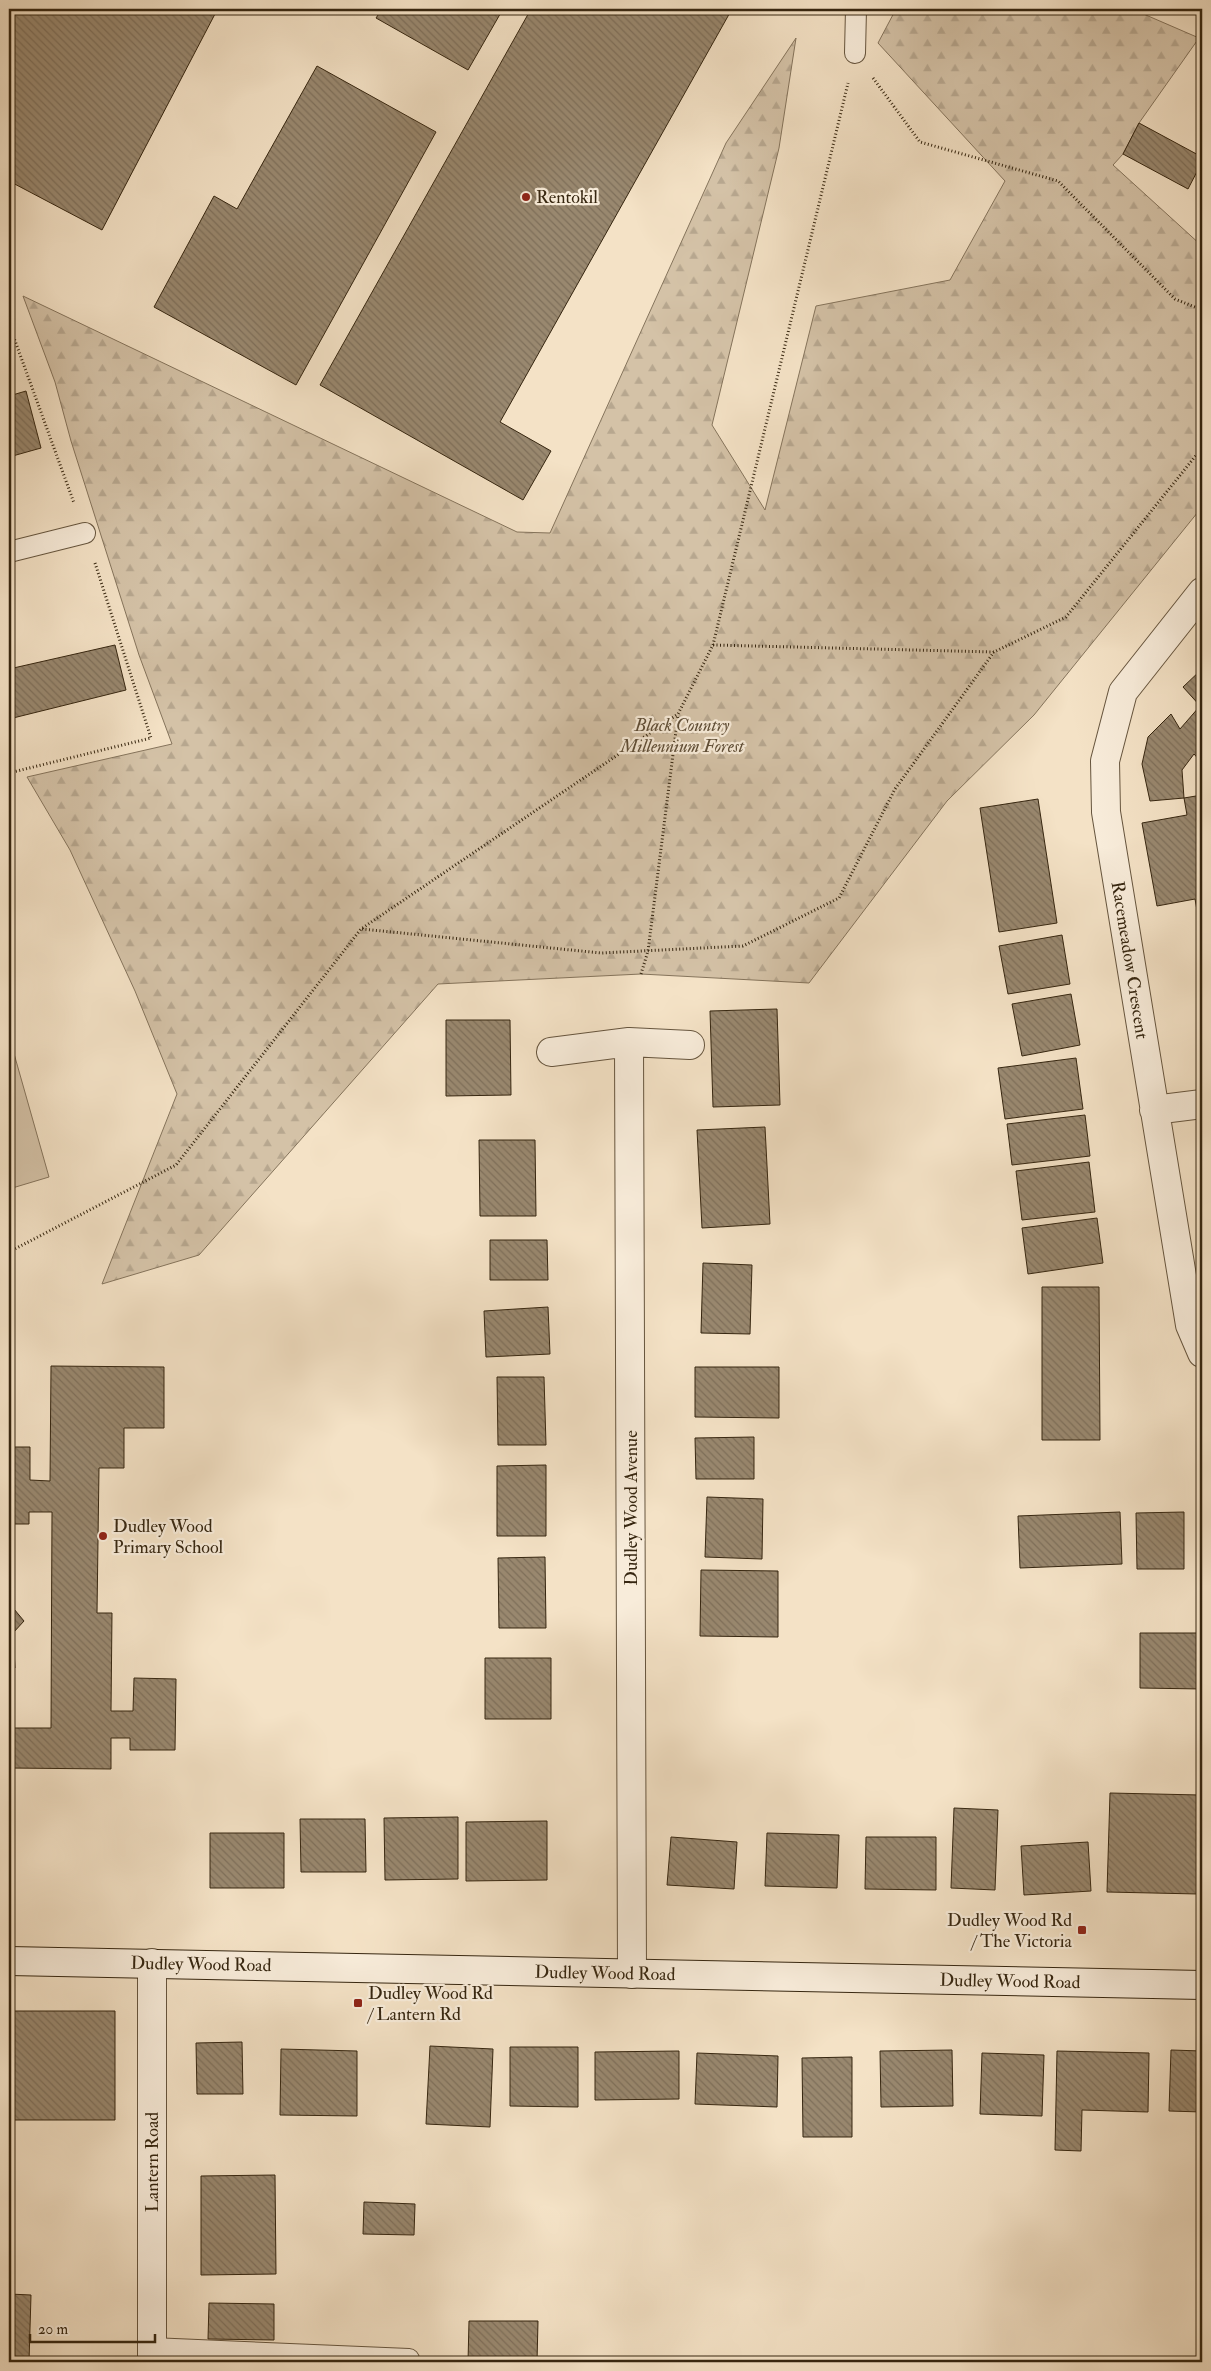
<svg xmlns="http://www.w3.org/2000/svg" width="1211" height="2371" font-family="'IM FELL Double Pica',serif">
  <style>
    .forest { fill: url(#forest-firs); stroke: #85745c }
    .pitch { fill: #d4c2a7; stroke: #85745c }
    .building { fill: url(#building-back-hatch); stroke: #362610 }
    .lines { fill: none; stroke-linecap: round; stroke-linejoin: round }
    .lane-casing { stroke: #66553e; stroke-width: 22 }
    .street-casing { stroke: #66553e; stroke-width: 30 }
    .secondary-casing { stroke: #362610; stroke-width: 30 }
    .path { stroke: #362610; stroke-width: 3; stroke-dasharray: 1 2.5; stroke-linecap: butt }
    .lane { stroke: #f8ecda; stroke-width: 20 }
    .street { stroke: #f8ecda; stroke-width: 28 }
    .secondary { stroke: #f8ecda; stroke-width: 28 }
    .poi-dot { fill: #8f2418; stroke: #f8ecda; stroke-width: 2 }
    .labels { text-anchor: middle; stroke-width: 4.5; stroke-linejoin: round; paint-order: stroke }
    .poi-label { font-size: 18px; fill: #362610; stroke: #f8ecda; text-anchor: start }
    .park-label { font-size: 18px; font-style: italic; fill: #5e4d36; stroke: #f8ecda }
    .street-label { font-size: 18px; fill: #362610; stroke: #f8ecda }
  </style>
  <defs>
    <pattern id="forest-firs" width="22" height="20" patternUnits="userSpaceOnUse" patternTransform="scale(1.25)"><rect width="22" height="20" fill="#d4c2a7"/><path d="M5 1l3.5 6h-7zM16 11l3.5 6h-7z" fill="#b7a78f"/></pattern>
    <pattern id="building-back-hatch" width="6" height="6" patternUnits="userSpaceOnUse" patternTransform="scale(1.25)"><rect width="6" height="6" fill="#99886f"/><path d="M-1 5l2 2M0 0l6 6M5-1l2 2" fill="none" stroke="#7e6f5a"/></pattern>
  </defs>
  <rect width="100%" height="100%" fill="#f4e2c6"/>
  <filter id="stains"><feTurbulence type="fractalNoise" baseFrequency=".004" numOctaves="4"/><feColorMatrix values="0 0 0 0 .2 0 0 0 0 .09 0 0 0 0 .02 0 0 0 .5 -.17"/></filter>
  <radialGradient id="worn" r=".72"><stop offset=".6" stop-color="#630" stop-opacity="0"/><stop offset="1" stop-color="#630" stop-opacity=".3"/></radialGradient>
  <path class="forest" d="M896,9H1132L1199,38L1139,123L1123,154L1113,165L1202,246V507L1034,715L947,801L809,983L641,974L438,984L199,1255L102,1284L177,1094L135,991L70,850L27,777L172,744L139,655L71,441L55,382L23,296L517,532L550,533L726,143L796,38L779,148L712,425L765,510L816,306L950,280L1005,181L878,43Z"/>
  <path class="pitch" d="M9,1036L49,1177L9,1189Z"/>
  <path class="building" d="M9,9H205L215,14L102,230L9,181Z
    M382,9H503L468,70L376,18Z
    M531,9H732L500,422L551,451L523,500L320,385Z
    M317,66L436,132L296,385L154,307L214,196L237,209Z
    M1139,123L1202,157V162L1188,189L1123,154Z
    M26,391L41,448L9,457V396Z
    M115,645L126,690L9,719V669Z
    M1202,669V708L1183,687Z
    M1200,706L1202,708V763L1194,754L1182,770L1184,798L1150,801L1142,764L1148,737L1171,714L1180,729Z
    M1202,795V915L1198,916L1195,899L1157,906L1142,823L1187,815L1184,798Z
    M1038,799L1057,923L999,932L980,808Z
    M1202,915V941L1198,916Z
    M1062,935L1070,984L1008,994L999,946Z
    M1071,994L1080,1045L1022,1056L1012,1004Z
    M777,1009L780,1105L713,1107L710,1011Z
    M446,1020H510L511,1095L446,1096Z
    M1076,1058L1083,1109L1005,1119L998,1068Z
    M1085,1115L1090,1156L1012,1165L1007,1124Z
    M765,1127L770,1224L702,1228L697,1130Z
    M479,1140H535L536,1216H480Z
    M1089,1162L1095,1212L1022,1220L1016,1171Z
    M1097,1218L1103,1263L1028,1274L1022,1228Z
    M490,1240H547L548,1280H490Z
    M703,1263L752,1265L750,1334L701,1333Z
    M1042,1287H1099L1100,1440H1042Z
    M548,1307L550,1354L486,1357L484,1311Z
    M51,1366L164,1367V1428H124V1468H99L97,1613H112L111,1711H133L134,1678L176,1679L175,1750H130V1738H111V1769L9,1768V1728H51L52,1512H29V1524H9V1447H30V1480L50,1481Z
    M695,1367H779V1418L695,1417Z
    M497,1377H544L546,1445H498Z
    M754,1437V1479H696L695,1438Z
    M546,1465V1536H497V1466Z
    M707,1497L763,1499L762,1559L705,1557Z
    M1120,1512L1122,1564L1020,1568L1018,1516Z
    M1184,1512V1569H1137L1136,1513Z
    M545,1557L546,1628H499L498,1558Z
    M701,1570L778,1571V1637L700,1636Z
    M9,1603L24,1621L13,1633L15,1668L9,1673Z
    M1140,1633H1202V1689L1140,1688Z
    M485,1658H551V1719H485Z
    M1110,1793L1200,1795L1198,1894L1107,1892Z
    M954,1808L998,1810L995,1890L951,1888Z
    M458,1817V1879L385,1880L384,1818Z
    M300,1819H365L366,1872H301Z
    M547,1821V1880L466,1881V1822Z
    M210,1833H284V1888H210Z
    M767,1833L839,1835L837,1888L765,1886Z
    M671,1837L737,1842L734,1889L667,1885Z
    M866,1837H936V1890L865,1889Z
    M1088,1842L1091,1891L1024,1895L1021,1846Z
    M9,2011H115V2120H9Z
    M242,2042L243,2094H197L196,2043Z
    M430,2046L493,2049L490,2127L426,2124Z
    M510,2047H578V2107L510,2106Z
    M281,2049L357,2051V2116L280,2115Z
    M952,2050L953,2106L881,2107L880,2051Z
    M1171,2050L1202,2051V2112L1169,2111Z
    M679,2051V2099L595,2100V2052Z
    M1057,2051L1149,2053L1148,2112L1082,2110L1081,2151L1055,2150Z
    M697,2053L778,2056L777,2107L695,2104Z
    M982,2053L1044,2055L1042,2116L980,2114Z
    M852,2057V2137H803L802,2058Z
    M275,2175L276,2274L201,2275V2176Z
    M364,2202L415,2204L414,2235L363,2234Z
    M9,2294L31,2295L29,2362H9Z
    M209,2303L274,2304V2340L208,2339Z
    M469,2321H538L537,2362H468Z"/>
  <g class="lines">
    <defs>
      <path id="lane" d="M855,53L856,9
        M9,552L85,533
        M151,2348L409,2359V2362"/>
      <path id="street" d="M1202,592L1123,692L1105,761L1106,812L1190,1325L1202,1353
        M629,1042L632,1974
        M551,1052L629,1042L690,1045
        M1154,1110L1202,1104
        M152,2362V1963"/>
      <path id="secondary" d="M9,1961L1202,1985"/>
    </defs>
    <use href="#lane" class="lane-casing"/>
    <use href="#street" class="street-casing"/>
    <use href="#secondary" class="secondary-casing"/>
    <path class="path" d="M873,78L920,142L1058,181L1175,299L1202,310
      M9,340L14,338L74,503
      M713,645L994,652L1066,617L1202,448
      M9,773L151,738L95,563
      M362,929L601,953L743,946L839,898L895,789L994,652
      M641,974L648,951L678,715
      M9,1252L176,1165L361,929L678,714L713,645L848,83"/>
    <use href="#lane" class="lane"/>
    <use href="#street" class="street"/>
    <use href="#secondary" class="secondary"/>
  </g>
  <g class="poi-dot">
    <circle cx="526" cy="197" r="5"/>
    <circle cx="103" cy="1536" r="5"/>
    <rect x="1077" y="1925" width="10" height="10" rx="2.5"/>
    <rect x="353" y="1998" width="10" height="10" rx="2.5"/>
  </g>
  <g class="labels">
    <g class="poi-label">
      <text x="536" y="203">Rentokil</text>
      <text x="113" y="1532">Dudley Wood<tspan x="113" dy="21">Primary School</tspan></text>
      <text x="1072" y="1926" text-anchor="end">Dudley Wood Rd<tspan x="1072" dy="21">/ The Victoria</tspan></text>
      <text x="368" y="1999">Dudley Wood Rd<tspan x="368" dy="21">/ Lantern Rd</tspan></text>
    </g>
    <g class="park-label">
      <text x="682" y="731">Black Country<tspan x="682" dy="21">Millennium Forest</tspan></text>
    </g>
    <g class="street-label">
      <text transform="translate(1130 960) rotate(81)" y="6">Racemeadow Crescent</text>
      <text transform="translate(631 1508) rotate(-90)" y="6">Dudley Wood Avenue</text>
      <text transform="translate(201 1964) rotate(1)" y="6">Dudley Wood Road</text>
      <text transform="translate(605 1973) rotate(1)" y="6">Dudley Wood Road</text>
      <text transform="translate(1010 1981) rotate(1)" y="6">Dudley Wood Road</text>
      <text transform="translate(152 2162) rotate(-90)" y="6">Lantern Road</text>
    </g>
  </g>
  <rect width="1211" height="2371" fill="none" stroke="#f4e2c6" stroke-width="30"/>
  <rect x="10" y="10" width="1191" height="2351" fill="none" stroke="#362610" stroke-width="2.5"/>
  <rect x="15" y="15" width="1181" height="2341" fill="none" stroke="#362610"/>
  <path d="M30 2334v8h125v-8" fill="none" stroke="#362610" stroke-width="2.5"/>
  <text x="38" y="2334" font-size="15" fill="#362610" stroke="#f8ecda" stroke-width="4" paint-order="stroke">20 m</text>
  <rect width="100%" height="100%" filter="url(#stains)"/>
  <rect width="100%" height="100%" fill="url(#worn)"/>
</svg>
